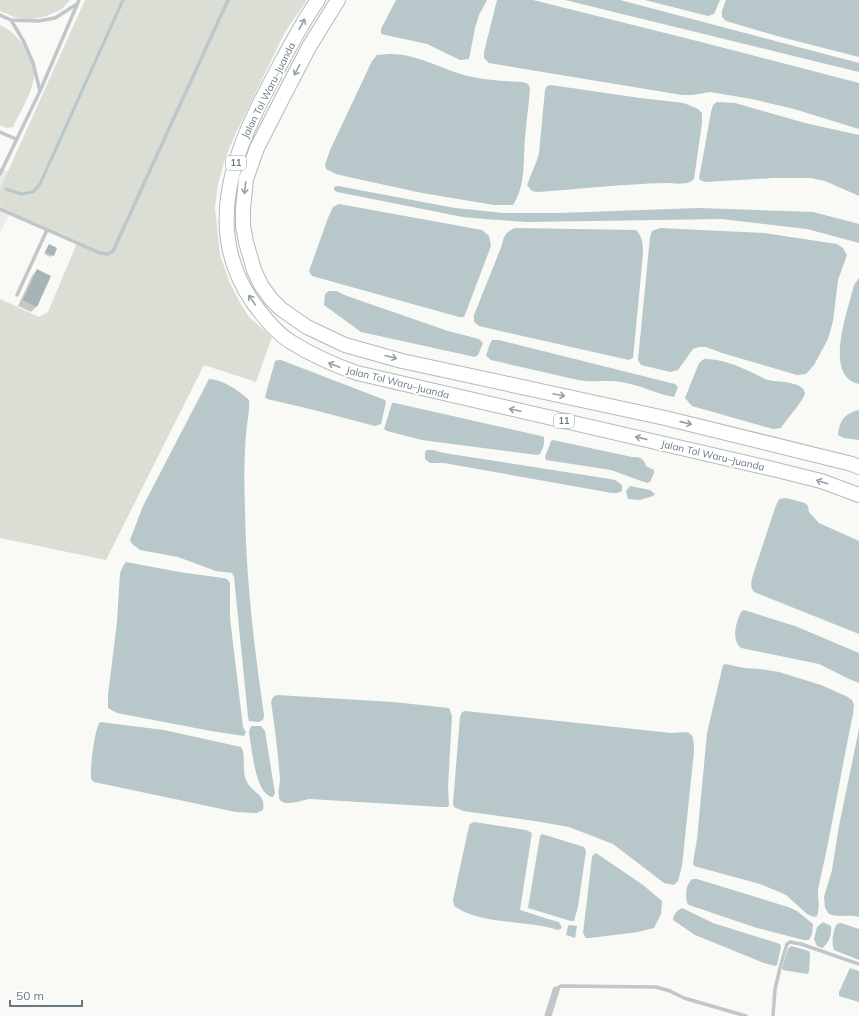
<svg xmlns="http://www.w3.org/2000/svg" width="859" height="1016" font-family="Mulish,sans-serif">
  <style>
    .built { fill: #eaebea }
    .green { fill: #daded5 }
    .water { fill: #b7c7ca }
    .shadow { fill: #0003 }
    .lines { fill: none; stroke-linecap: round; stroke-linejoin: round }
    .stream { stroke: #b7c7ca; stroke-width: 3 }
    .building { fill: #a6b3b7 }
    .highway-casing { stroke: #b3b9bc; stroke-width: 16 }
    .lane { stroke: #c0c6c9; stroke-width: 3.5 }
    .street { stroke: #c0c6c9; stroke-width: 7 }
    .highway { stroke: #fff; stroke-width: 14 }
    .oneway { stroke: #92a2a8 }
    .labels { text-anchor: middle; stroke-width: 4; stroke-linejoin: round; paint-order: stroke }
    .shield { fill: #fff; stroke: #92a2a8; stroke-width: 1 }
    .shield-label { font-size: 9px; font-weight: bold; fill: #637a83 }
    .street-label { font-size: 10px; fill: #637a83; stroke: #fff }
  </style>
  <rect width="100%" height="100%" fill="#f9f9f6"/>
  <path class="built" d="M0,168L25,181L0,233Z"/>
  <path class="green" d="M0,0H70L62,9L46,16L30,20L14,17L0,11Z
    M85,0H307L285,32L234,137L225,159L218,184L215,207L220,255L229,281L239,301L249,317L272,337L256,382L204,365L106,560L0,538V299L39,317L48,312L77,243L4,211L0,204V189Z
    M0,25C11,30 18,38 25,47C29,54 33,62 34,70C36,87 20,112 13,127L6,128L0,125Z"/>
  <path class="water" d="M396,0H487L479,15L475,28L469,59L460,60L427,44L381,34V29Z
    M497,0H533L697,41L859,83V129L794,109L752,99L710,92L693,95H682L489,63L484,58V52Z
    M565,0H620L859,63V72Z
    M645,0H720L714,14L708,16Z
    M726,0H859V57L777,36L726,21L722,17V11Z
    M390,54C417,54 439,68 464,75C482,80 505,81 523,82L528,84L530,88C529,105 526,122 525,138C523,162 526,185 513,205H494L422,193L353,178L336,174L326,169L325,165L330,150L372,61L377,55Z
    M551,85L640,98L684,103L698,109L702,113V123L694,179C688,186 674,183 665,183C623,184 580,189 538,192L532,191L527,185L537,160L539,153L545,90L547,86Z
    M717,102L735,103L805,123L859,135V196L825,181L811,178H773L705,182L700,180L699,177L701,168L711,112L713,105Z
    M338,186L455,208L504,213H559L699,208L813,212L859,224V243L807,229L721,219L527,222L485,219L463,217L337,192L334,190V187Z
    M339,204L482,230L489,236L491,246L466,312L464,317H459L312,276L309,271L328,218L333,207Z
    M515,228L636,230C643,237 643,245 643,254L633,358L629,360L496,330L479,326L474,322V315L502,245C504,235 506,232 515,228Z
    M660,228L764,233L837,244L843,248L847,255L838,280L833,321L828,339L814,365L806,374L797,375L722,353L706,347H699L693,349L678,370L670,372L641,365L638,360L650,237L652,231Z
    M859,278V384C822,377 849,308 854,285Z
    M329,291H336L347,296L448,331L479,339L483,343L478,355L475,357L361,332L324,305L325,294Z
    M492,340H499L675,384L678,387L674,397C657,394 642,386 626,383C610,379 594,383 578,380L491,360L486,356L489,346Z
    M704,359C721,359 736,365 751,372C757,375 763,378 768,380C777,382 803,381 805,393C805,399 785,421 781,428L773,429L692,406L685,398L699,363Z
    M278,360H281L385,400L386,402L381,424L375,426L314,410L267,399L265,397L275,361Z
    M209,379C224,380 238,390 249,400C250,411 247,422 246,433C244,458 244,484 245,509C246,578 254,647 264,715L263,720L259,722L249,721L248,717L234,577L232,573L216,571L178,557L140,550L132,544L130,540L143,506Z
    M392,403H395L541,436L544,437C545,443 543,449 540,454L537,455L422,440L387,431L384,429Z
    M859,410V440L844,438L838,435C840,420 844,414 859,410Z
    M553,440L632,457C641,457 643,458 646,466L654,470V473L650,482L647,483L611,470L546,460L545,457L551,441Z
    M427,450H433L444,453L610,479L615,480L622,485V491L617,493H612L444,463H430L425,459V452Z
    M630,486L650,490L655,494L653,496L640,500L628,499L626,491Z
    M786,498L805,503L808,506L809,512L819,523L859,541V634L754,592C750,587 751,582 753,575L775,508L779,499Z
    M126,562L179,572L223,578L227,579L230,583V618L243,727L246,732L244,736L211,731L117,713L108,708V695L117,622L120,573L123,566Z
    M744,610L795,626L859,653V683L849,679L819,664L741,648C731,639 736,623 741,612Z
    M726,664L744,668L760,669L779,672L821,685L846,696L852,700L854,705L853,714C841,771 832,829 819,885C816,896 821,904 817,916L814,917L807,914L786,895L760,884L694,866L693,863L697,839L707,733L723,665Z
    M277,695L393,702L449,708L452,716L448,787L449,805L448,807H441L310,799C302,800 286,807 280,800C277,795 280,784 280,779C278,753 275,728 271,702L273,697Z
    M465,711L671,733C690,732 694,729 694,751L682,866L678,881L674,885L664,883L613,844L569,827L535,821L463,811L454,807L453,804L460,717L462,712Z
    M100,722L164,730L241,747L243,751C245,760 242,773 247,782C253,794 266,793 263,810L257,813L236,812L94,782C92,780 91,780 91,776C90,768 95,727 100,722Z
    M252,726H261L265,731L274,787L275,793L273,797C255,796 252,747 249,733L250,728Z
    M859,729V917C849,914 839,918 829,914L825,908L824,897L832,870L839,826Z
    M474,822L526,830L532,833L520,910L548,919L559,922L562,928L558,930C527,920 480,925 454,906L453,900L469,826L470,824Z
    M542,834L584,847L586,851L578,907L574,921H571L528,908L540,836Z
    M596,853L643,885L662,901L661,914L654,928L638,932L590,938H586L583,933L592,857L594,854Z
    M692,879H697L788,907L797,911L813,924L812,934L809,940H804L757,928L689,905L687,903C685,894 686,885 692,879Z
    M682,908L713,923L780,944L781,947L777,965L775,966L764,963L695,935L673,920C673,915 677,910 682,908Z
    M823,922L831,926C832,934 829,944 822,948L817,946L814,939L817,927Z
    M841,923L859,929V960L834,950C831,943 833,930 837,924Z
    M569,925L577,926L575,938L566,935L568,926Z
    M791,946L809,951L810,954L809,972L807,974L783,970L782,968L788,949Z
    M850,968L859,971V1002L839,996V992Z"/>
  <path class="shadow" d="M49,245L56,249L51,257L44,254Z
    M37,270L36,307L31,312L18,306L32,276Z"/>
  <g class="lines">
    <path class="stream" d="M6,189L21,194L33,192L40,184L123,0"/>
  </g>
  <path class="building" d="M49,244L57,248L54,256L45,252Z
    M37,269L51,276L37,307L23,300Z"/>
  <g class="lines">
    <defs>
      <path id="highway" d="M318,0C301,24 288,50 274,76C236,147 201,226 252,301C262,315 276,333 291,342C312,355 334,365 357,373L777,470L821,481L859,495
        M338,0L309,47L283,97L257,148L246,179L243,209V226L246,242L254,270L261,285L271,299L281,309L307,327L345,345L402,361L665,418L852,464L859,467"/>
    </defs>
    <use href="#highway" class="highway-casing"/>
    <path class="lane" d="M0,15L11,20L38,21L55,18L77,4
      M11,20L24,42L33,63L40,91
      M0,132L16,139
      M0,174L40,91L79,0
      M0,209L100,253L108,254L113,251L228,0
      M17,295L47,230
      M556,990L559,987L561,986L656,987L670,991L684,998L746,1016
      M773,1016L775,989L781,964L787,944L790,942L801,944L859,964"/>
    <path class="street" d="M548,1016L556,990"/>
    <use href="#highway" class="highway"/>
  </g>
  <defs><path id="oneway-shaft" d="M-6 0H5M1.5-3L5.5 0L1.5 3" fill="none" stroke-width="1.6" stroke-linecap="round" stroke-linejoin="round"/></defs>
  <g class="oneway">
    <use href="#oneway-shaft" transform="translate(302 24) rotate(-61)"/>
    <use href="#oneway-shaft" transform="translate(297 70) rotate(118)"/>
    <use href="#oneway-shaft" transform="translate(245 188) rotate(97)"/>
    <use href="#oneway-shaft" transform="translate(252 300) rotate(-124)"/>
    <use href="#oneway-shaft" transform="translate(391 357) rotate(15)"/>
    <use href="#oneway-shaft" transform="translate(334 365) rotate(-159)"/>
    <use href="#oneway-shaft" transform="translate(559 395) rotate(12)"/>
    <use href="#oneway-shaft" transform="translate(515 410) rotate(-168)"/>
    <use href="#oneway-shaft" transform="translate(686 423) rotate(13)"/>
    <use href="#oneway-shaft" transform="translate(641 438) rotate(-167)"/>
    <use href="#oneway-shaft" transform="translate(822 482) rotate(-162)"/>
  </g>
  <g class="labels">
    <g class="shield">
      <rect x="226" y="156" width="20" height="14" rx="3"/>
      <rect x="554" y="414" width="20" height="14" rx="3"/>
    </g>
    <g class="shield-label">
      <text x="236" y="166">11</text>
      <text x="564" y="424">11</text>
    </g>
    <g class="street-label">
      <text transform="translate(268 90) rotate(-63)" y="4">Jalan Tol Waru–Juanda</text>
      <text transform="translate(398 382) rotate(14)" y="4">Jalan Tol Waru–Juanda</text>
      <text transform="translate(713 455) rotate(13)" y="4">Jalan Tol Waru–Juanda</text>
    </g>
  </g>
  <path d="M10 1000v6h72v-6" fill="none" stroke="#637a83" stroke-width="2"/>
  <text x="16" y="1000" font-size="12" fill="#637a83" stroke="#ffffff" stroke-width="3" paint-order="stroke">50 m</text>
</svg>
